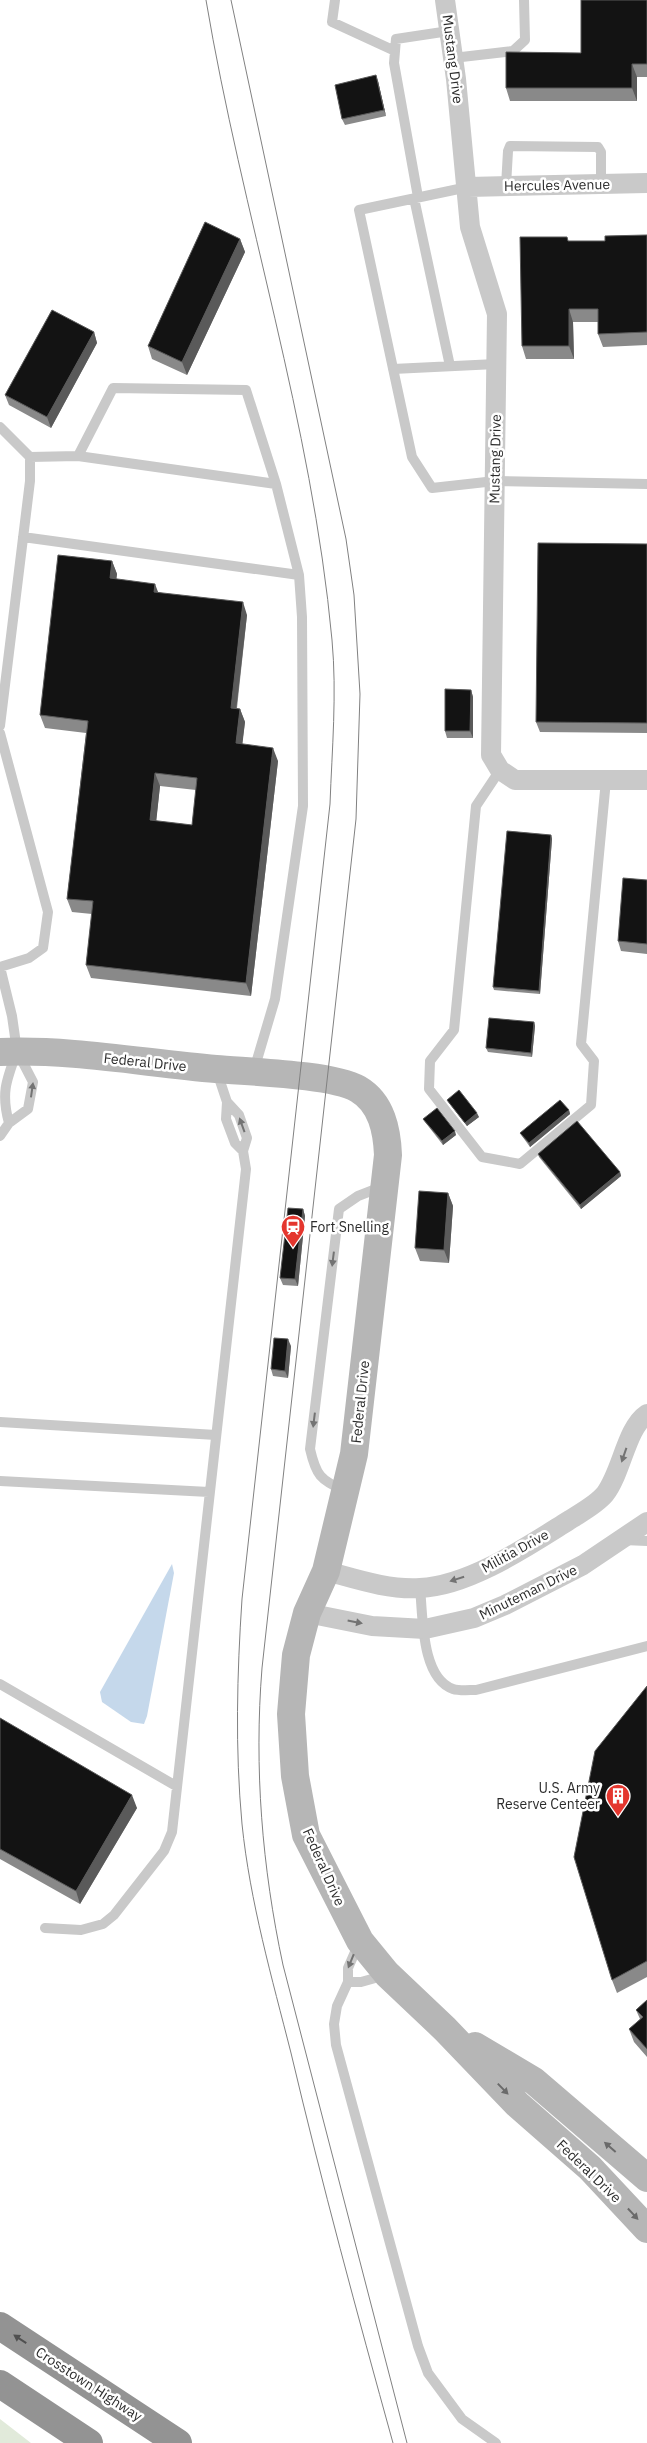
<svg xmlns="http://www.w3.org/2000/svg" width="647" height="2443" font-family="'IBM Plex Sans',sans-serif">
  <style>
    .green { fill: #e1eada }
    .water { fill: #c5d8eb }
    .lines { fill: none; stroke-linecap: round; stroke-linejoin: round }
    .lane { stroke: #c9c9c9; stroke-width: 10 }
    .street { stroke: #c9c9c9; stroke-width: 20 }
    .secondary { stroke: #b6b6b6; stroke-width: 28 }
    .highway { stroke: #939393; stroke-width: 28 }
    .tram { stroke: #818181; stroke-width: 1 }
    .wall { fill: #898989; fill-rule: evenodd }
    .shaded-wall { fill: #5a5a5a }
    .building { fill: #131313; stroke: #5a5a5a; fill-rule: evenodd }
    .oneway { fill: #737373 }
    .oneway2 { fill: #6a6a6a }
    .oneway3 { fill: #505050 }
    .labels { text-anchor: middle; stroke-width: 5; stroke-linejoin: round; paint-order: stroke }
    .street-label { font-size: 14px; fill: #2c2c2c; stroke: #fff }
    .poi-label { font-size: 14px; fill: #2c2c2c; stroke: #fff; text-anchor: start }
  </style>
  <rect width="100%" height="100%" fill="#fff"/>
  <path class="green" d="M0,2419L31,2443H0Z"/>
  <path class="water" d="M172,1564L174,1573L147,1716L144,1724L131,1722L102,1702L100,1692Z"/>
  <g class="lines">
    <path class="lane" d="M335,0L332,22L395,51
      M453,58L513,51L525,40L524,0
      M506,186L508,151L510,146L598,147L601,152V184
      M468,187L359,210L412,457L432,488L495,481L647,484
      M418,197L394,63L396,39L449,31
      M414,198L450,366
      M393,369L496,364
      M0,427L30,457V481L0,726
      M30,457L78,456
      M276,484L78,456L113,388L246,390L276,484L299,575
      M23,537L299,575L302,617L303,806L275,999L254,1070
      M0,733L48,912L43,948L29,958L0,967
      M500,770L476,806L454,1030L430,1061L429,1089L482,1157L520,1164L591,1105L594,1061L581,1044L606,780
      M0,967L12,1016L17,1051L33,1082L28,1109L9,1123L0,1136
      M217,1072L227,1102L226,1119L235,1143L243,1151
      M9,1123C1,1094 6,1081 16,1054
      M0,1422L216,1435
      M0,1481L209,1492
      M345,1491C320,1480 316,1475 310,1449L339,1209L358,1196L381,1187
      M624,1540L647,1541
      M420,1588C423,1616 421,1678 453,1689C459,1691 469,1690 476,1690L647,1646
      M0,1684L176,1786
      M45,1928L81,1930L103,1924L114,1915L164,1851L172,1832L246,1169L243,1151L247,1138L239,1115L227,1102
      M359,1943L348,1968V1982L337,2006L334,2024L336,2045L418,2346L428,2373L462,2419L496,2443
      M348,1982H361L386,1975"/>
    <path class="street" d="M445,0L456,79L470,227L497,314L491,755L500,770L515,780H647
      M468,187L647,183
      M326,1571C356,1579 388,1590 420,1588C469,1586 528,1546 568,1521C580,1513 596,1505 605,1494C622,1472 626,1428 647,1414
      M307,1613L372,1626L425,1629L474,1618L505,1605L583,1565L647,1522"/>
    <path class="secondary" d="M0,1052C71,1049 145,1063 216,1069C249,1072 332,1074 358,1089C382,1103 387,1131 388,1155L354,1454L326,1571L307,1613L296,1655L291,1714L295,1776L306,1835L360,1941L387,1974L445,2029L517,2104L590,2168L647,2229
      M475,2046L534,2081L647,2178"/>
    <path class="highway" d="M0,2326L178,2443
      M0,2384L89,2443"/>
    <path class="tram" d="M206,0C242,214 312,423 332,640C337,694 332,749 330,804L242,1599C237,1674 235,1749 242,1824C250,1902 272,1978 291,2053C322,2184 357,2313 393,2443
      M231,0L346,539L354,595L360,694L356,819L262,1668C254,1768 262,1867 283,1965L407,2443"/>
  </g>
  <path class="wall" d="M647,0V77H637V101H510L506,88L581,53Z
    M378,81L386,116L345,125L342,119Z
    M647,235V345L603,347L598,334V322H573L574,359H526L522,346L569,241H605Z
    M240,239L245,252L187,375L152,359L148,346Z
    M94,332L97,343L51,428L9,405L5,395Z
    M647,544V733L540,732L536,722Z
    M112,561L117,574L116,579L158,592L247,615L237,708L240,709L245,722L242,744L278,761L251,996L91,978L86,965L92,914L72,912L67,899L86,733L45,728L40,715ZM160,786L196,790L192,825L156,821Z
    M471,690L473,697V738H447L445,731Z
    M551,835L552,839L540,994L494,990L493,987Z
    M647,880V954L621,951L618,941Z
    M534,1022L535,1026L532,1057L488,1052L486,1048Z
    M447,1100L479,1117L467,1126L449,1103Z
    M569,1110L570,1114L530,1147L522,1136L520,1133Z
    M423,1119L456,1135L443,1145L425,1122Z
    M538,1154L620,1172L621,1176L581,1209L539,1157Z
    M448,1193L453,1206L449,1263L420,1261L415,1248Z
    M303,1209L305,1216L298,1286L283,1285L280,1278Z
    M291,1346L288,1378L273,1376L271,1369Z
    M647,1686V1977L617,1993L612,1980Z
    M0,1718L137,1808L80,1904L0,1859Z
    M647,2000V2057L634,2042L629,2029L640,2019L636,2010Z"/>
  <path class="shaded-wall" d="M632,64L637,77V101L632,88Z
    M376,75L378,81L386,116L384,110Z
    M240,239L245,252L187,375L182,362Z
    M569,309L573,322L574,359L569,346Z
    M94,332L97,343L51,428L47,417Z
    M112,561L117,574L115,591L110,578Z
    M155,584L160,597L154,592Z
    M243,602L247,615L235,720L231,708Z
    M471,690L473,697V738L470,731Z
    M240,709L245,722L241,756L236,743Z
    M273,748L278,761L251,996L246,983Z
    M155,773L160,786L155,833L150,820Z
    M551,835L552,839L540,994L539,991Z
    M534,1022L535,1026L532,1057L531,1053Z
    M569,1110L570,1114L530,1147L529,1143Z
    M477,1113L479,1117L467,1126L465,1123Z
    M455,1131L456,1135L443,1145L442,1141Z
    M620,1172L621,1176L581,1209L580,1205Z
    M448,1193L453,1206L449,1263L444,1250Z
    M303,1209L305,1216L298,1286L295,1279Z
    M288,1339L291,1346L288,1378L285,1371Z
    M132,1795L137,1808L80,1904L76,1891Z"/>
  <path class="building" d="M581,0H647V64H632V88H506V52L581,53Z
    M376,75L384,110L342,119L335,85Z
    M205,222L240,239L182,362L148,346Z
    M647,235V332L598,334V309H569V346H522L520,237H567L568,241H605V236Z
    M52,310L94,332L47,417L5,395Z
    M538,543L647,544V723L536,722Z
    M58,555L112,561L110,578L155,584L154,592L243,602L231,708L240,709L236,743L273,748L246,983L86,965L93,901L67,899L88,721L40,715ZM155,773L197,778L192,825L150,820Z
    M445,689L471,690L470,731H445Z
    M507,831L551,835L539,991L493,987Z
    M623,878L647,880V944L618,941Z
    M489,1018L534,1022L531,1053L486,1048Z
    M459,1090L477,1113L465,1123L447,1100Z
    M560,1100L569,1110L529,1143L520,1133Z
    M437,1108L455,1131L442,1141L423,1119Z
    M577,1121L620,1172L580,1205L538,1154Z
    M419,1191L448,1193L444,1250L415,1248Z
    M288,1208L303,1209L295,1279L280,1278Z
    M274,1338L288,1339L285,1371L271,1369Z
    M647,1686V1961L612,1980L574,1857L595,1751Z
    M0,1718L132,1795L76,1891L0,1849Z
    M647,2000V2049L629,2029L643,2017L636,2010Z"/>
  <defs><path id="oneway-solid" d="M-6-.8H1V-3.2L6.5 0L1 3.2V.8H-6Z" transform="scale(1.25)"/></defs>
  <g class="oneway">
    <use href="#oneway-solid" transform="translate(32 1090) rotate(-82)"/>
    <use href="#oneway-solid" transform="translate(242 1125) rotate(-110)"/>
    <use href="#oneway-solid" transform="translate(333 1259) rotate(97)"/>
    <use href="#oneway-solid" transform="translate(314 1420) rotate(97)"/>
    <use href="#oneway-solid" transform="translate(624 1455) rotate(109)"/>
    <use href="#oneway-solid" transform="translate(457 1579) rotate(162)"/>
    <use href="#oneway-solid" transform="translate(355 1622) rotate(11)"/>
    <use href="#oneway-solid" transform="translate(351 1961) rotate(112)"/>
  </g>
  <g class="oneway2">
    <use href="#oneway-solid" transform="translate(503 2089) rotate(46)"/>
    <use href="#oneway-solid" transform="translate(610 2147) rotate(-139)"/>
    <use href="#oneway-solid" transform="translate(633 2214) rotate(47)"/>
  </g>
  <use class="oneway3" href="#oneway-solid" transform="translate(20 2339) rotate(-147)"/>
  <defs>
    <symbol id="station-pin" viewBox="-11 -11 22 30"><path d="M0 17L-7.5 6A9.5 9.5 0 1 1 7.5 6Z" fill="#e4362e" stroke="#fff"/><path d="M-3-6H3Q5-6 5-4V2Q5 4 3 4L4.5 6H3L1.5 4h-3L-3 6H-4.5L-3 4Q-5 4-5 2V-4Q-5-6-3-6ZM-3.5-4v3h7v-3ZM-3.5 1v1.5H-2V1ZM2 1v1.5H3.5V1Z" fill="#fff"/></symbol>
    <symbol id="building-pin" viewBox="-11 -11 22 30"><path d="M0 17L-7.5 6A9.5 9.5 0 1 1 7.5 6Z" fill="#e4362e" stroke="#fff"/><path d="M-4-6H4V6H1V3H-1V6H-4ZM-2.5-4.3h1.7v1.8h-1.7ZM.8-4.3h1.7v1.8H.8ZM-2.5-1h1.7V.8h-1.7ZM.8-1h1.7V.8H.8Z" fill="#fff"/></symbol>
  </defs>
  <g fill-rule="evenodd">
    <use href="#station-pin" x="279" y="1213" width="28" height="38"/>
    <use href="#building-pin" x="604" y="1782" width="28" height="38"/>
  </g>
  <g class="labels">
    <g class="street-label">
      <text transform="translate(453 59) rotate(83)" y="5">Mustang Drive</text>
      <text transform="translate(557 185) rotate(-1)" y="5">Hercules Avenue</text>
      <text transform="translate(495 459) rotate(-89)" y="5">Mustang Drive</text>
      <text transform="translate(145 1062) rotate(6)" y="5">Federal Drive</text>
      <text transform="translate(360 1402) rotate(-84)" y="5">Federal Drive</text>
      <text transform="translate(515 1551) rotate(-29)" y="5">Militia Drive</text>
      <text transform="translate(528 1592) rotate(-26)" y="5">Minuteman Drive</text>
      <text transform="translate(324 1867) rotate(66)" y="5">Federal Drive</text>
      <text transform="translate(589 2171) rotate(44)" y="5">Federal Drive</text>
      <text transform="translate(89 2384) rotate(33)" y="5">Crosstown Highway</text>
    </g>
    <g class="poi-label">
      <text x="310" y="1232">Fort Snelling</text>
      <text x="600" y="1793" text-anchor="end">U.S. Army<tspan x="600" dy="16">Reserve Centeer</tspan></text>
    </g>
  </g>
</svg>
